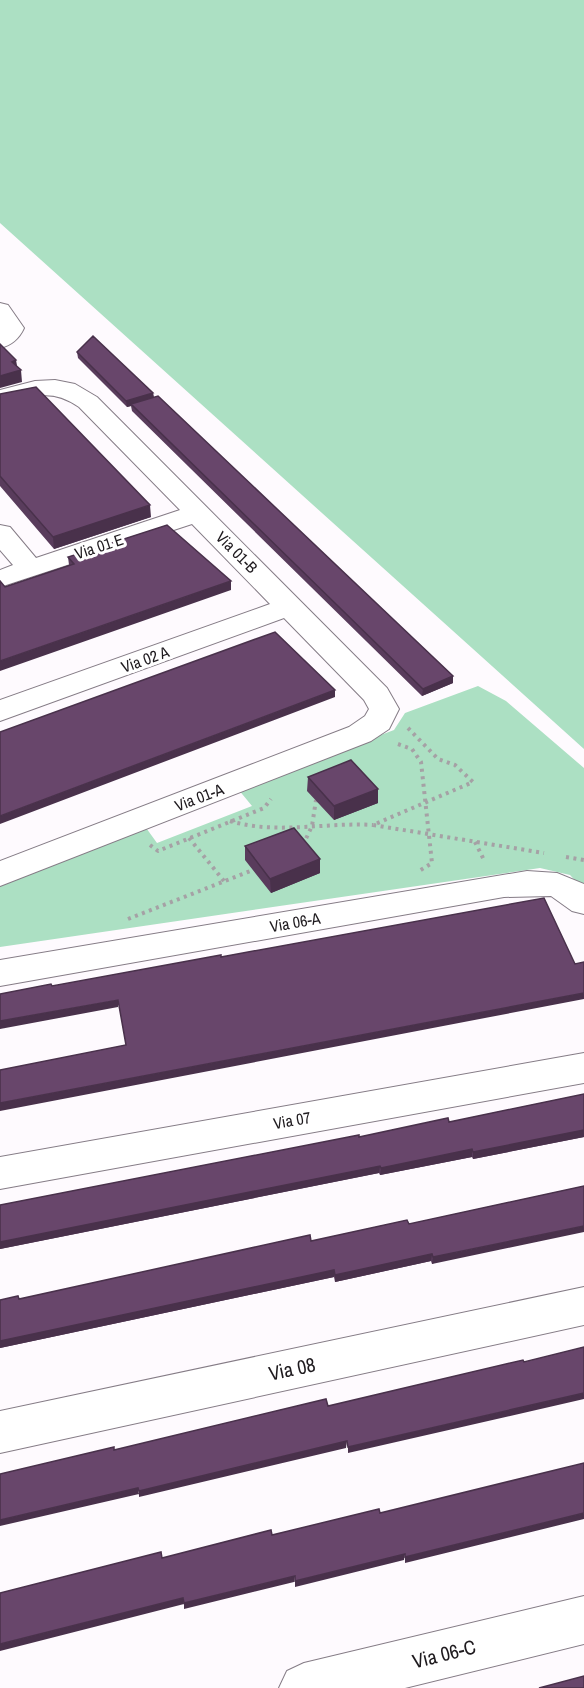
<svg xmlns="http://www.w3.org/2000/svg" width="584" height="1688" font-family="'Archivo Narrow',sans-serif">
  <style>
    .green { fill: #ace0c3 }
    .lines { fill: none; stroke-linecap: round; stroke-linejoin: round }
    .minor-casing { stroke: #857c86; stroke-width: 2 }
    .path { stroke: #a5a1a5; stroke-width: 4; stroke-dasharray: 3 4.5; stroke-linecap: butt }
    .minor { fill: #fff; fill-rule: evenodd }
    .wall { fill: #593c5c }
    .shaded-wall { fill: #49314b }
    .building { fill: #68466b; stroke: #49314b; stroke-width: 1.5 }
    .labels { text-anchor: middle; stroke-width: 6; stroke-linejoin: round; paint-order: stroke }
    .street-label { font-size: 16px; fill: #1e1a1e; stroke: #fff }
    .near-street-label { font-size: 20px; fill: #1e1a1e; stroke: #fff }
  </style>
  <rect width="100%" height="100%" fill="#fefafe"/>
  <path class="green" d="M0,0H584V749L0,223Z
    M478,686L506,701L584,768V890L570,875L540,868L0,947V882L144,825L157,843L252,806L238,789L394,730L405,713Z"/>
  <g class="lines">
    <defs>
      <path id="minor" d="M0,303L8,305L24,328C19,339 12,345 0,348Z
        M55,380L75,384L97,397L387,688L399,709L389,729L371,741L0,886V861L349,727L365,716L369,709L364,700L284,618L0,721V700L270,604L192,524L0,587V570L13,565L0,550V525L10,527L36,558L180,510L79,407C50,387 32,397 0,405V390L35,381Z
        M527,871L557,873L584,884V914L572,911L551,896L504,897L0,986V960Z
        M584,1053V1083L0,1189V1157Z
        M584,1287V1325L0,1453V1411Z
        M584,1596V1644L405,1688H279L287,1671L304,1663Z"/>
    </defs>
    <use href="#minor" class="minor-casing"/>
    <path class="path" d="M408,728L438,759L455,765L473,782L373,825L544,853
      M398,744L412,749L421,762L432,863L419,871
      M230,821C277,835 325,822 373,825
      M189,838L224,881
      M475,842L485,862
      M150,845L158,851L264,808L271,799
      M303,845L312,826L316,800
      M566,857L584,860
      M128,919L253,870"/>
    <use href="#minor" class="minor"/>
  </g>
  <path class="wall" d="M77,352L153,393L154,398L453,676V683L422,696L132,411L131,406L127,407L78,358Z
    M0,394L151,517L54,549L0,486Z
    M68,557L231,590L5,587L69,565Z
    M308,777L378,803L334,820L307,791Z
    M245,846L320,859V873L271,893L245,860Z
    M584,1094V1137L473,1159L472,1157L380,1175L379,1173L0,1249V1205L359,1137L449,1122Z
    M584,1186L432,1264L431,1261L335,1282L334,1277L0,1348V1300L19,1299L311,1241L409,1224Z"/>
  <path class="shaded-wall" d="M16,360L18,371L21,370L22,382L0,388V376L12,362Z
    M153,393L154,399L131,404V406L127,407L126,401Z
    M150,505L151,517L54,549L53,537Z
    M231,581V590L0,671V661Z
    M453,676V683L422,696L423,689Z
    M335,690V697L0,824V816Z
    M378,789V803L334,820V806Z
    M320,859V873L271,893L270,879Z
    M584,993V999L0,1111V1103Z
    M118,1000V1007L0,1029V1021Z
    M584,1130V1137L473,1159V1152Z
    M472,1149V1157L380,1175L381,1168Z
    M380,1166L379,1173L0,1249V1242Z
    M584,1226V1232L432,1264L433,1257Z
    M432,1254L431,1261L335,1282V1275Z
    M334,1270V1277L0,1348V1341Z
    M584,1393V1399L348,1453V1447Z
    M347,1441L346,1448L139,1497V1491Z
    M138,1488L139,1494L0,1526V1520Z
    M584,1513V1519L405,1563V1557Z
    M405,1554L404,1560L295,1587V1581Z
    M295,1576L294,1582L184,1609V1603Z
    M183,1598L184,1604L0,1651V1644Z"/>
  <path class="building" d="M93,336L153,393L126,401L77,352Z
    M0,344L16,360L12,362L21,370L0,376Z
    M36,387L150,505L53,537L0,476V394Z
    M158,396L453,676L423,689L131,404Z
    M167,525L231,581L0,661V581L5,587L74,564L68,557Z
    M275,632L335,690L0,816V732Z
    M351,760L378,789L334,806L308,777Z
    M294,828L320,859L270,879L245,846Z
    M544,898L575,964L584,962V993L0,1103V1070L126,1045L118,1000L0,1021V994L51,984L52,986L221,955V957Z
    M584,1094V1130L473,1152L472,1149L381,1168L380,1166L0,1242V1205L359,1135V1137L448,1118L449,1122Z
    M584,1186V1226L433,1257L432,1254L335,1275L334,1270L0,1341V1300L18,1296L19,1299L310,1235L311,1241L407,1220L409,1224Z
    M584,1347V1393L348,1447L347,1441L139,1491L138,1488L0,1520V1474L114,1447V1450L326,1399L328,1406L523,1360L524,1362Z
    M584,1463V1513L405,1557V1554L295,1581V1576L184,1603L183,1598L0,1644V1593L161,1552L162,1558L271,1530L272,1535L379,1509L380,1513Z
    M584,1676V1688H539Z"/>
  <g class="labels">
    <g class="street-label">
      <text transform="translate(99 546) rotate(-18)" y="6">Via 01 E</text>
      <text transform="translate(237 552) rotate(45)" y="6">Via 01-B</text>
      <text transform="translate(145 659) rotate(-20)" y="6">Via 02 A</text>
      <text transform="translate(199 797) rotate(-21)" y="6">Via 01-A</text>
      <text transform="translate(295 922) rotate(-10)" y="6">Via 06-A</text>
      <text transform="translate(292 1120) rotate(-10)" y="6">Via 07</text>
    </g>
    <g class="near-street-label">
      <text transform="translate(292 1369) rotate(-12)" y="7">Via 08</text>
      <text transform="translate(444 1654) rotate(-14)" y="7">Via 06-C</text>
    </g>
  </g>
</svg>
